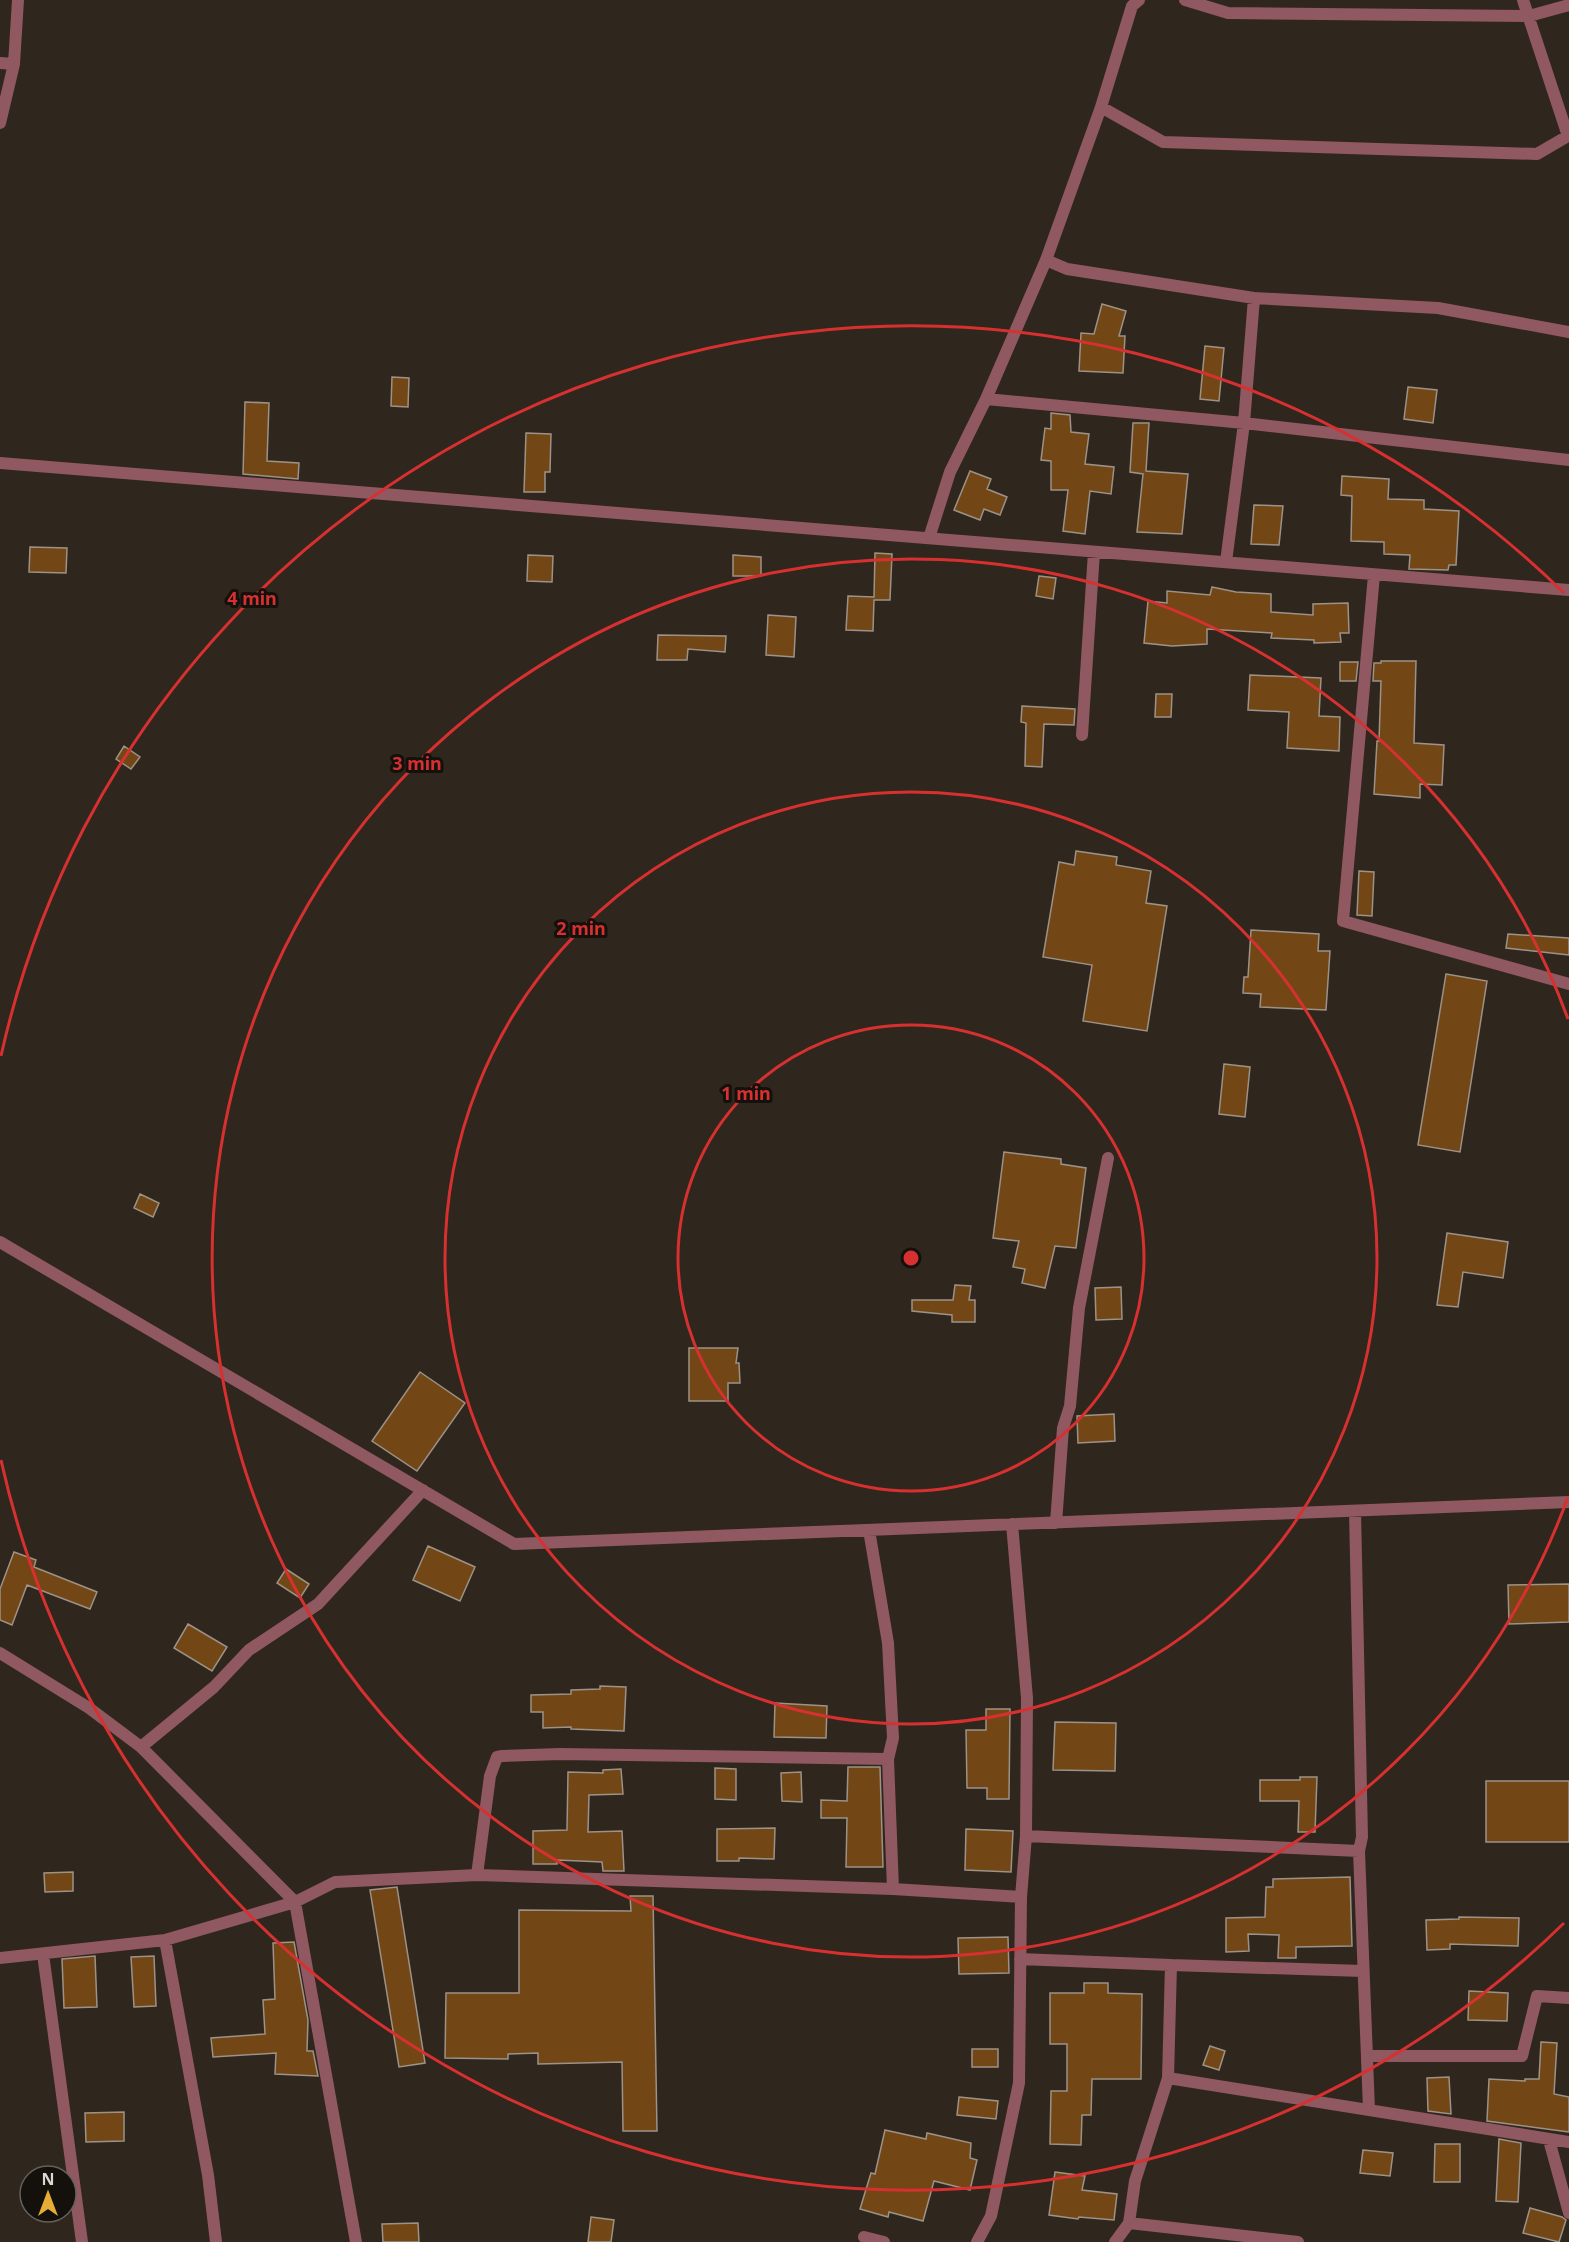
<svg xmlns="http://www.w3.org/2000/svg" width="1569" height="2242" font-family="'Noto Sans',sans-serif">
  <style>
    .building { fill: #724715; stroke: #9d9288; stroke-width: 1.5 }
    .lines { fill: none; stroke-linecap: round; stroke-linejoin: round }
    .street { stroke: #905861; stroke-width: 12 }
    .ring { fill: none; stroke: #d63130; stroke-width: 3 }
    .centre { fill: #d63130; stroke: #14100c; stroke-width: 3 }
    .ring-label { font-size: 18px; text-anchor: middle; font-weight: bold; fill: #d63130; stroke: #14100c; stroke-width: 6; stroke-linejoin: round; paint-order: stroke }
  </style>
  <rect width="100%" height="100%" fill="#2f261e"/>
  <path class="building" d="M1102,304L1126,311L1119,336H1125L1123,373L1079,371L1081,333L1094,334Z
    M1205,346L1224,348L1219,401L1200,399Z
    M392,377L409,378L408,407L391,406Z
    M1408,387L1437,390L1433,423L1404,419Z
    M245,402L269,403L267,461L299,463L298,479L243,474Z
    M1051,413L1070,415L1071,432L1089,434L1085,464L1114,467L1111,494L1090,491L1085,534L1063,531L1068,490H1051V461L1041,460L1045,428L1051,429Z
    M1133,423H1149L1146,471L1188,474L1182,534L1137,532L1143,474L1130,472Z
    M526,433L551,434L550,472H545V492H524Z
    M970,471L991,479L987,489L1007,497L1000,515L984,509L980,520L954,510Z
    M1342,476L1389,479L1388,499L1424,500V509L1459,511L1456,565H1449L1448,570L1409,569L1410,555L1384,554V542L1351,541L1352,496L1341,495Z
    M1254,505L1283,506L1279,545L1251,544Z
    M30,547L67,548L66,573L29,572Z
    M875,553L892,554L890,600H874L873,631L846,630L848,596L874,597Z
    M528,555L553,556L552,582L527,581Z
    M733,555L761,557V576H733Z
    M1039,576L1056,578L1053,599L1036,596Z
    M1212,587L1236,592L1271,594V612L1313,615V604L1348,603L1349,633H1340L1341,642L1314,643V640L1271,638L1272,633L1207,629V644L1172,646L1144,643L1148,601L1167,603V591L1210,595Z
    M768,615L796,617L794,657L766,655Z
    M658,635L726,636L725,652L688,649L687,660H657Z
    M1381,661H1416L1414,743L1444,745L1442,785L1420,784V798L1374,794L1377,741H1379L1381,681H1373L1374,663H1381Z
    M1340,662H1358L1356,681H1340Z
    M1250,675L1321,678L1319,716L1340,717L1339,751L1287,748L1289,712L1248,710Z
    M1156,694H1172L1171,717H1155Z
    M1022,706L1075,709L1074,725L1044,724L1042,767L1025,766L1026,723L1021,722Z
    M124,746L140,757L131,769L116,759Z
    M1076,851L1117,857L1116,865L1151,871L1146,903L1167,906L1147,1031L1083,1021L1092,965L1043,957L1059,862L1074,865Z
    M1359,871L1374,872L1372,916L1357,915Z
    M1251,930L1319,934L1318,951H1330L1326,1010L1260,1007L1261,994L1243,993L1244,977H1248Z
    M1508,934L1569,938V955L1506,948Z
    M1446,974L1487,981L1460,1152L1418,1145Z
    M1224,1064L1250,1067L1245,1117L1219,1114Z
    M1004,1152L1061,1159V1164L1086,1168L1076,1248L1055,1246L1045,1288L1022,1283L1025,1269L1013,1267L1019,1241L993,1238Z
    M140,1194L159,1203L153,1217L134,1208Z
    M1447,1233L1508,1242L1503,1278L1463,1272L1458,1307L1437,1305Z
    M955,1285L971,1286L969,1300H975V1322H952V1315L912,1311V1300H953Z
    M1121,1287L1122,1319L1096,1320L1095,1288Z
    M689,1348H738L736,1363H739L740,1383H728V1401H689Z
    M420,1372L465,1403L417,1471L372,1441Z
    M1114,1414L1115,1441L1078,1443L1077,1416Z
    M428,1546L475,1567L460,1601L413,1580Z
    M14,1552L36,1560L34,1567L97,1592L90,1609L27,1585L12,1625L0,1620V1589Z
    M286,1569L309,1584L300,1598L277,1583Z
    M1569,1584V1622L1509,1624L1508,1585Z
    M188,1624L227,1647L212,1671L174,1648Z
    M600,1686L626,1687L624,1731L571,1729V1727L543,1728V1712H531V1695L571,1694V1690L600,1689Z
    M775,1703L827,1706L826,1738L774,1737Z
    M986,1709H1010L1009,1799H987V1788H967L966,1730H986Z
    M1055,1722L1116,1723L1115,1771L1053,1770Z
    M848,1767H880L883,1867H846L847,1818H821V1800L847,1801Z
    M715,1768L736,1769V1800L715,1799Z
    M621,1769L623,1794L589,1795L588,1832L622,1831L624,1871H603L602,1862L557,1860V1864H533V1831L567,1830L568,1772L603,1773V1770Z
    M801,1772L802,1802L782,1801L781,1773Z
    M1300,1777H1317L1315,1832H1298L1299,1801H1260V1780H1300Z
    M1486,1781H1569V1842H1486Z
    M775,1828L774,1859L739,1858V1861H717V1829Z
    M966,1829L1013,1831L1011,1872L965,1870Z
    M73,1872V1891L45,1892L44,1873Z
    M1350,1877L1352,1946L1296,1947V1958H1278L1279,1935L1248,1934L1249,1951L1226,1952V1918L1265,1917L1266,1887H1273V1879Z
    M397,1887L425,2063L399,2067L370,1890Z
    M630,1896H653L657,2131H623L622,2062L538,2064V2053L508,2054V2059L445,2058L446,1993H519V1910L631,1911Z
    M1459,1917L1519,1918L1518,1946L1450,1944V1949L1427,1950L1426,1920L1459,1919Z
    M1008,1937L1009,1973L959,1974L958,1938Z
    M294,1942L308,2020L307,2051H313L318,2076L275,2074L276,2053L213,2057L211,2038L265,2034L263,2000L275,1999L273,1943Z
    M95,1956L97,2007L64,2008L62,1959Z
    M154,1956L156,2006L134,2007L131,1957Z
    M1084,1983H1108V1993L1142,1994L1141,2079H1092L1091,2115H1082L1081,2145L1050,2144L1051,2091H1067V2044H1050V1993H1084Z
    M1469,1991L1508,1993L1507,2021L1468,2020Z
    M1541,2042L1557,2043L1554,2094L1569,2097V2132L1487,2121L1489,2079L1525,2081V2079H1539Z
    M1210,2046L1225,2051L1219,2070L1203,2065Z
    M972,2049H998V2067H972Z
    M1449,2077L1451,2114L1428,2111L1427,2078Z
    M959,2097L998,2101L996,2119L957,2115Z
    M124,2112V2141L86,2142L85,2113Z
    M885,2130L926,2139L927,2133L971,2143L970,2158L977,2160L970,2190L934,2181L923,2221L889,2212L888,2217L860,2209L871,2173L875,2174Z
    M1499,2139L1521,2143L1518,2202L1496,2201Z
    M1435,2144H1460V2182H1434Z
    M1363,2150L1393,2153L1390,2176L1360,2173Z
    M1055,2172L1085,2176L1082,2190L1117,2194L1114,2220L1079,2217L1078,2219L1049,2215Z
    M1530,2208L1562,2217L1566,2220L1559,2242L1523,2233Z
    M591,2217L614,2220L611,2242H588Z
    M418,2223L419,2242H383L382,2224Z"/>
  <g class="lines">
    <path class="street" d="M1185,0L1228,13L1529,16L1569,5
      M0,63L14,64
      M1101,107L1163,142L1537,154L1568,136L1523,0
      M0,123L14,64L18,0
      M1046,260L1067,269L1254,298L1438,308L1569,332
      M986,399L1244,423L1569,460
      M0,463L1569,590
      M929,538L950,472L986,399L1046,260L1101,107L1132,6L1139,0
      M1226,562L1244,423L1254,298
      M1374,575L1343,921L1569,984
      M1082,735L1094,552
      M0,1242L514,1544L1569,1502
      M1355,1511L1362,1837L1359,1851L1369,2110
      M1056,1523L1063,1428L1070,1406L1079,1308L1108,1158
      M869,1530L888,1643L893,1738L888,1759L893,1889
      M0,1653L89,1708L141,1747L295,1902L356,2242
      M141,1747L214,1687L249,1650L318,1604L423,1490
      M1026,1836L1359,1851
      M477,1875L490,1776L497,1757L502,1756L560,1754L888,1759
      M165,1940L295,1902L335,1882L477,1875L893,1889L1021,1897
      M43,1954L82,2242
      M0,1958L165,1940L208,2175L216,2242
      M1020,1959L1171,1965
      M1367,2056H1522L1537,1996L1569,1998
      M1168,2078L1569,2142
      M1549,2140L1569,2213
      M1129,2223L1298,2242
      M864,2237L884,2242
      M977,2242L991,2216L1019,2083L1021,1897L1026,1836L1027,1698L1012,1524
      M1115,2242L1129,2223L1135,2181L1168,2078L1171,1965L1363,1971"/>
  </g>
  <g class="ring">
    <circle cx="911" cy="1258" r="233"/>
    <circle cx="911" cy="1258" r="466"/>
    <path d="M1568 1497A699 699 0 1 1 1568 1019"/>
    <path d="M1564 1923A932 932 0 0 1 1 1460M1 1056A932 932 0 0 1 1564 593"/>
  </g>
  <circle cx="911" cy="1258" r="9" class="centre"/>
  <g class="ring-label">
    <text x="252" y="605">4 min</text>
    <text x="417" y="770">3 min</text>
    <text x="581" y="935">2 min</text>
    <text x="746" y="1100">1 min</text>
  </g>
  <g transform="translate(48 2194)"><circle r="28" fill="#14100c" stroke="#64605b" stroke-width="1.5"/>
  <path d="M0-4.5L10 22L0 15L-10 22Z" fill="#e6ad36"/>
  <text y="-9" font-size="16" font-weight="bold" text-anchor="middle" fill="#ddd7d2">N</text>
  </g>
</svg>
